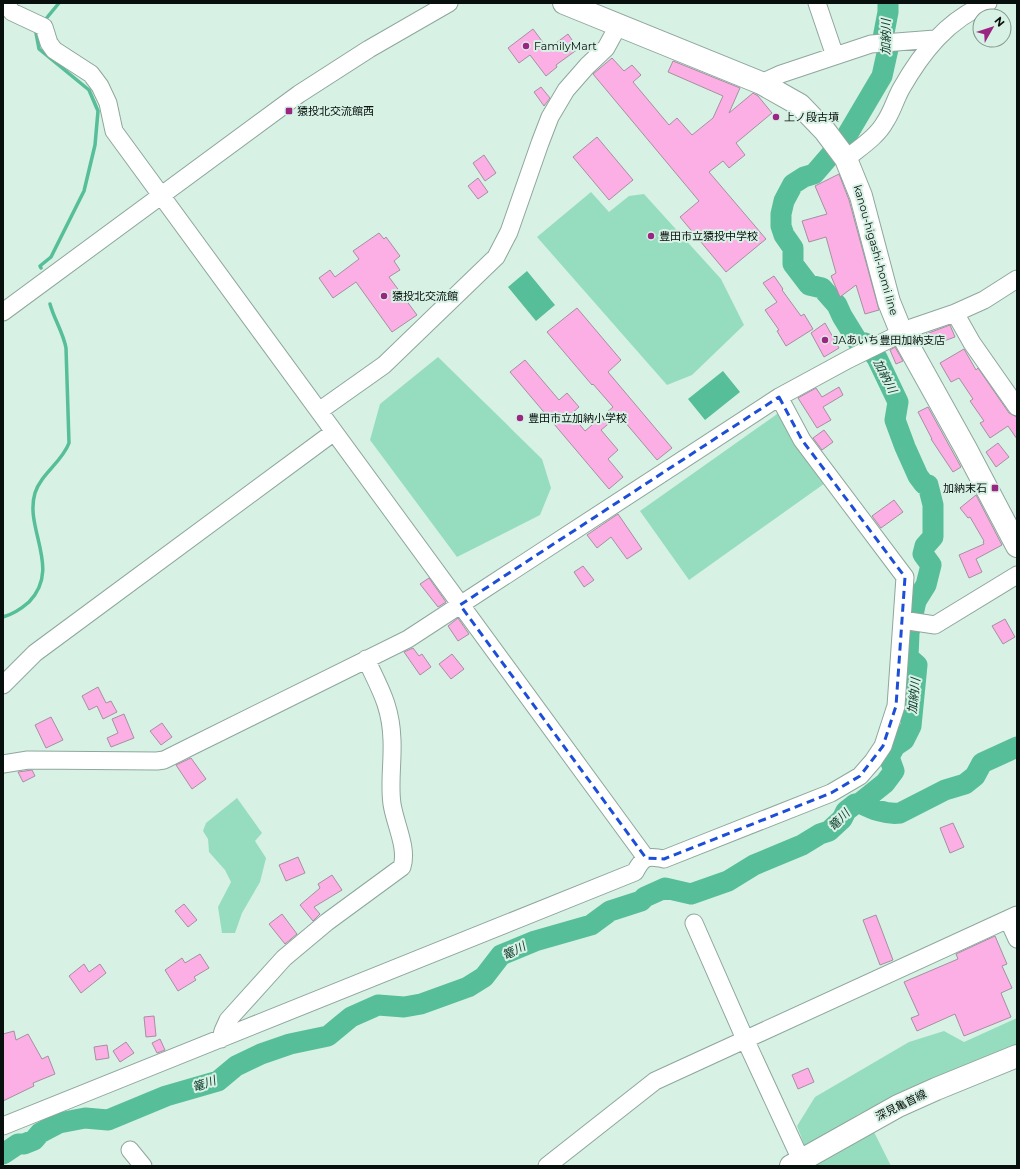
<svg xmlns="http://www.w3.org/2000/svg" width="1020" height="1169" font-family="Montserrat,'Noto Sans JP',sans-serif">
  <style>
    .green { fill: #96ddbf }
    .water { fill: #56be99 }
    .lines { fill: none; stroke-linecap: round; stroke-linejoin: round }
    .stream { stroke: #56be99; stroke-width: 3.5 }
    .river { stroke: #56be99; stroke-width: 21 }
    .building { fill: #fcafe5; stroke: #a5909e }
    .minor-casing { stroke: #8fa79d; stroke-width: 19 }
    .major-casing { stroke: #8fa79d; stroke-width: 24 }
    .minor { stroke: #fff; stroke-width: 17 }
    .major { stroke: #fff; stroke-width: 22 }
    .marked { fill: none; stroke: #1d4ed8; stroke-width: 3; stroke-dasharray: 8 5; stroke-linejoin: round }
    .poi-dot { fill: #9a2682; stroke: #d7f1e5; stroke-width: 1.5 }
    .labels { text-anchor: middle; stroke-width: 4; stroke-linejoin: round; paint-order: stroke }
    .poi-label { font-size: 11px; fill: #08100d; stroke: #d7f1e5; text-anchor: start }
    .street-label { font-size: 11px; fill: #08100d; stroke: #d7f1e5 }
    .water-label { font-size: 12px; font-style: italic; fill: #0d3c2c; stroke: #d7f1e5 }
  </style>
  <rect width="100%" height="100%" fill="#d7f1e5"/>
  <path class="green" d="M591,192L609,212L629,196L644,194L721,279L744,325L692,375L667,385L537,237Z
    M438,357L542,459L551,488L540,515L457,557L370,440L380,404Z
    M780,412L828,481L689,580L640,511Z
    M237,798L262,833L255,841L266,858L260,882L242,913L235,933H222L218,907L231,882L225,870L209,852L208,839L203,831L206,823Z
    M1017,1018V1046L859,1114L806,1149L797,1126L815,1097L909,1042L944,1031L964,1042Z
    M873,1130L891,1166H807Z"/>
  <path class="water" d="M527,271L555,305L536,321L508,287Z
    M723,371L740,392L705,420L688,399Z"/>
  <g class="lines">
    <path class="stream" d="M45,20L59,3
      M38,30L36,33L39,49L89,90L98,111L95,145L84,191L51,257L40,266L41,268
      M3,617C14,614 21,609 29,602C62,568 24,529 35,493C41,474 62,462 69,443L66,348C63,332 54,319 50,304"/>
    <path class="river" d="M860,803C872,809 886,815 900,813L945,790L965,784L975,776L982,763L1017,747
      M3,1154L18,1144H24L34,1140L40,1133L59,1123L85,1118L108,1120L166,1096L218,1081L236,1066L261,1054L290,1044L328,1036L351,1017L378,1005L404,1007L421,1004L468,987L484,977L501,955L535,941L591,925L610,911L641,901L645,897L665,888L691,894L728,881L754,865L802,845L820,834L829,831L842,819L846,811L855,804L860,803L885,783L894,771L889,757L895,746L904,740L911,726L917,665L908,657L909,633L916,601L926,585L931,565L923,554L925,546L933,537V505L928,485L924,484L918,476L905,447L895,420L898,402L877,358L865,343L858,342L842,316L837,305L822,288L809,285L793,264V248L784,235L781,226V214L784,201L793,184L804,177L814,174L846,137L882,76L888,49L883,38L888,12V3"/>
  </g>
  <path class="building" d="M533,29L548,49L568,34L578,49L556,65L557,67L546,76L530,55L519,63L508,48Z
    M612,58L624,71L632,65L641,75L633,82L669,125L677,118L692,135L713,118L723,96L668,72L673,61L740,88L729,113L753,93L758,96L772,113L736,143L745,155L729,168L723,161L709,172L766,239L726,272L680,217L699,201L593,74Z
    M541,87L550,98L544,106L534,92Z
    M597,137L633,180L609,200L573,157Z
    M484,155L496,173L485,181L473,163Z
    M839,174L849,200L879,310L865,314L856,285L840,297L831,276L836,273L826,237L809,242L802,221L827,214L815,186Z
    M478,178L488,192L478,199L468,186Z
    M379,233L384,239L386,237L400,256L394,261L400,270L389,277L417,315L392,332L356,282L333,298L319,278L330,270L335,277L359,259L353,251Z
    M774,276L783,289L782,290L801,316L804,314L813,329L786,346L777,331L779,330L765,310L777,302L763,283Z
    M577,308L621,360L608,372L672,448L657,460L619,415L601,430L618,450L608,459L623,477L609,489L510,372L525,360L559,400L567,393L579,407L571,414L585,431L613,407L593,384L592,385L547,332Z
    M825,323L839,348L824,357L811,333Z
    M950,325L955,337L930,346L926,334Z
    M895,347L903,361L896,364L890,350Z
    M964,349L976,370L978,368L1009,413L1017,417V439L1008,426L990,438L980,423L984,421L970,401L973,399L959,378L951,382L940,363Z
    M839,387L843,395L823,407L831,420L817,428L798,398L816,388L822,397Z
    M928,407L961,467L953,472L931,439H932L918,412Z
    M824,430L833,442L822,450L813,438Z
    M998,443L1009,457L996,467L986,452Z
    M976,495L1002,545L976,559L982,572L969,578L959,555L984,544L983,542L984,541L970,517L968,518L960,508Z
    M894,500L903,512L881,528L872,516Z
    M618,514L642,549L627,559L611,537L597,548L587,535Z
    M583,566L594,580L584,587L574,572Z
    M429,578L446,602L438,607L420,584Z
    M458,618L469,634L458,641L448,626Z
    M1005,619L1015,637L1003,644L992,626Z
    M413,648L419,656L422,654L431,667L420,675L404,652Z
    M452,654L464,669L451,679L439,664Z
    M98,687L106,703L111,701L117,712L103,719L97,706L89,710L82,696Z
    M124,714L134,738L111,747L107,738L118,733L112,719Z
    M51,717L63,740L46,748L35,725Z
    M162,723L172,737L161,745L150,731Z
    M191,758L206,779L192,789L176,765Z
    M32,770L35,776L23,782L18,772Z
    M953,823L964,847L950,853L940,828Z
    M298,857L305,873L286,881L279,865Z
    M332,875L342,890L314,907L320,914L313,921L300,905L320,888L318,884Z
    M184,904L197,920L188,927L175,911Z
    M282,914L297,934L285,944L269,924Z
    M876,915L893,960L880,965L863,920Z
    M995,936L1007,964L1002,966L1012,988L1001,993L1011,1017L964,1036L955,1014L917,1031L911,1018L919,1015L904,982L958,959L956,954Z
    M200,954L209,968L194,977L196,980L178,991L165,970L182,958L185,963Z
    M84,964L89,972L100,964L106,973L81,993L69,976Z
    M154,1016L156,1036L146,1037L144,1017Z
    M14,1031L16,1040L28,1034L42,1059L48,1056L55,1074L33,1083L34,1086L3,1101V1034Z
    M160,1039L165,1050L157,1053L152,1043Z
    M126,1042L134,1053L120,1062L113,1051Z
    M107,1045L109,1058L96,1060L94,1047Z
    M808,1068L814,1082L798,1089L792,1075Z"/>
  <g class="lines">
    <defs>
      <path id="minor" d="M5,3L12,12L44,27L49,43L54,50L91,74L100,86L108,103L114,131L646,858
        M817,3L835,56
        M761,83L781,74L871,44L935,39
        M846,159C859,148 877,137 885,122C892,112 895,100 901,89C922,52 948,19 988,3
        M3,312L299,94L369,49L449,3
        M955,313L972,343L1017,407
        M319,411L384,365L496,257L509,232L540,143L550,117L566,90L587,66L606,48L618,26
        M902,620L935,625L1017,575
        M3,685L35,653L334,432
        M3,764L28,760L157,761L164,760L190,747L408,639L779,397L849,359L914,327L955,313L984,300L1017,279
        M1008,919L1017,939
        M694,923L745,1039L801,1160
        M221,1039L223,1031L228,1020L284,958L327,922L402,867C408,848 395,824 392,804C389,783 393,762 392,740C391,706 380,689 366,659
        M3,1126L635,872C643,857 647,855 664,859L831,793L860,776L873,761L883,746L896,706L905,577L802,440L779,397
        M130,1150L143,1166
        M547,1166L655,1081L1017,915"/>
      <path id="major" d="M564,3L761,83L800,105L825,131L846,159L861,196L889,302L902,334L966,449L1017,546
        M791,1166L898,1106L936,1089L1017,1056"/>
    </defs>
    <use href="#minor" class="minor-casing"/>
    <use href="#major" class="major-casing"/>
    <use href="#minor" class="minor"/>
    <use href="#major" class="major"/>
  </g>
  <path class="marked" d="M779,397L802,440L905,577L896,706L883,746L860,776L831,793L664,859L646,858L460,605Z"/>
  <g class="poi-dot">
    <circle cx="526" cy="46" r="4"/>
    <rect x="285" y="107" width="8" height="8" rx="2"/>
    <circle cx="776" cy="117" r="4"/>
    <circle cx="651" cy="236" r="4"/>
    <circle cx="384" cy="296" r="4"/>
    <circle cx="825" cy="340" r="4"/>
    <circle cx="520" cy="418" r="4"/>
    <rect x="991" y="484" width="8" height="8" rx="2"/>
  </g>
  <g class="labels">
    <g class="poi-label">
      <text x="534" y="50">FamilyMart</text>
      <text x="297" y="115">猿投北交流館西</text>
      <text x="784" y="121">上ノ段古墳</text>
      <text x="659" y="240">豊田市立猿投中学校</text>
      <text x="392" y="300">猿投北交流館</text>
      <text x="833" y="344">JAあいち豊田加納支店</text>
      <text x="528" y="422">豊田市立加納小学校</text>
      <text x="987" y="492" text-anchor="end">加納末石</text>
    </g>
    <g class="street-label">
      <text transform="translate(876 250) rotate(74)" y="4">kanou-higashi-homi line</text>
      <text transform="translate(901 1105) rotate(-26)" y="4">深見亀首線</text>
    </g>
    <g class="water-label">
      <text transform="translate(886 37) rotate(-89)" y="4">加納川</text>
      <text transform="translate(885 376) rotate(63)" y="4">加納川</text>
      <text transform="translate(914 696) rotate(-84)" y="4">加納川</text>
      <text transform="translate(839 820) rotate(-46)" y="4">篭川</text>
      <text transform="translate(514 951) rotate(-27)" y="4">篭川</text>
      <text transform="translate(204 1084) rotate(-19)" y="4">篭川</text>
    </g>
  </g>
  <rect width="1020" height="1169" fill="none" stroke="#08100d" stroke-width="8"/>
  <g transform="translate(992 28) rotate(51)"><circle r="19" fill="#d7f1e5" stroke="#84978f"/>
  <path d="M0-3L7 15L0 10L-7 15Z" fill="#9a2682"/>
  <text y="-6" font-size="11" font-weight="bold" text-anchor="middle" fill="#08100d">N</text>
  </g>
</svg>
